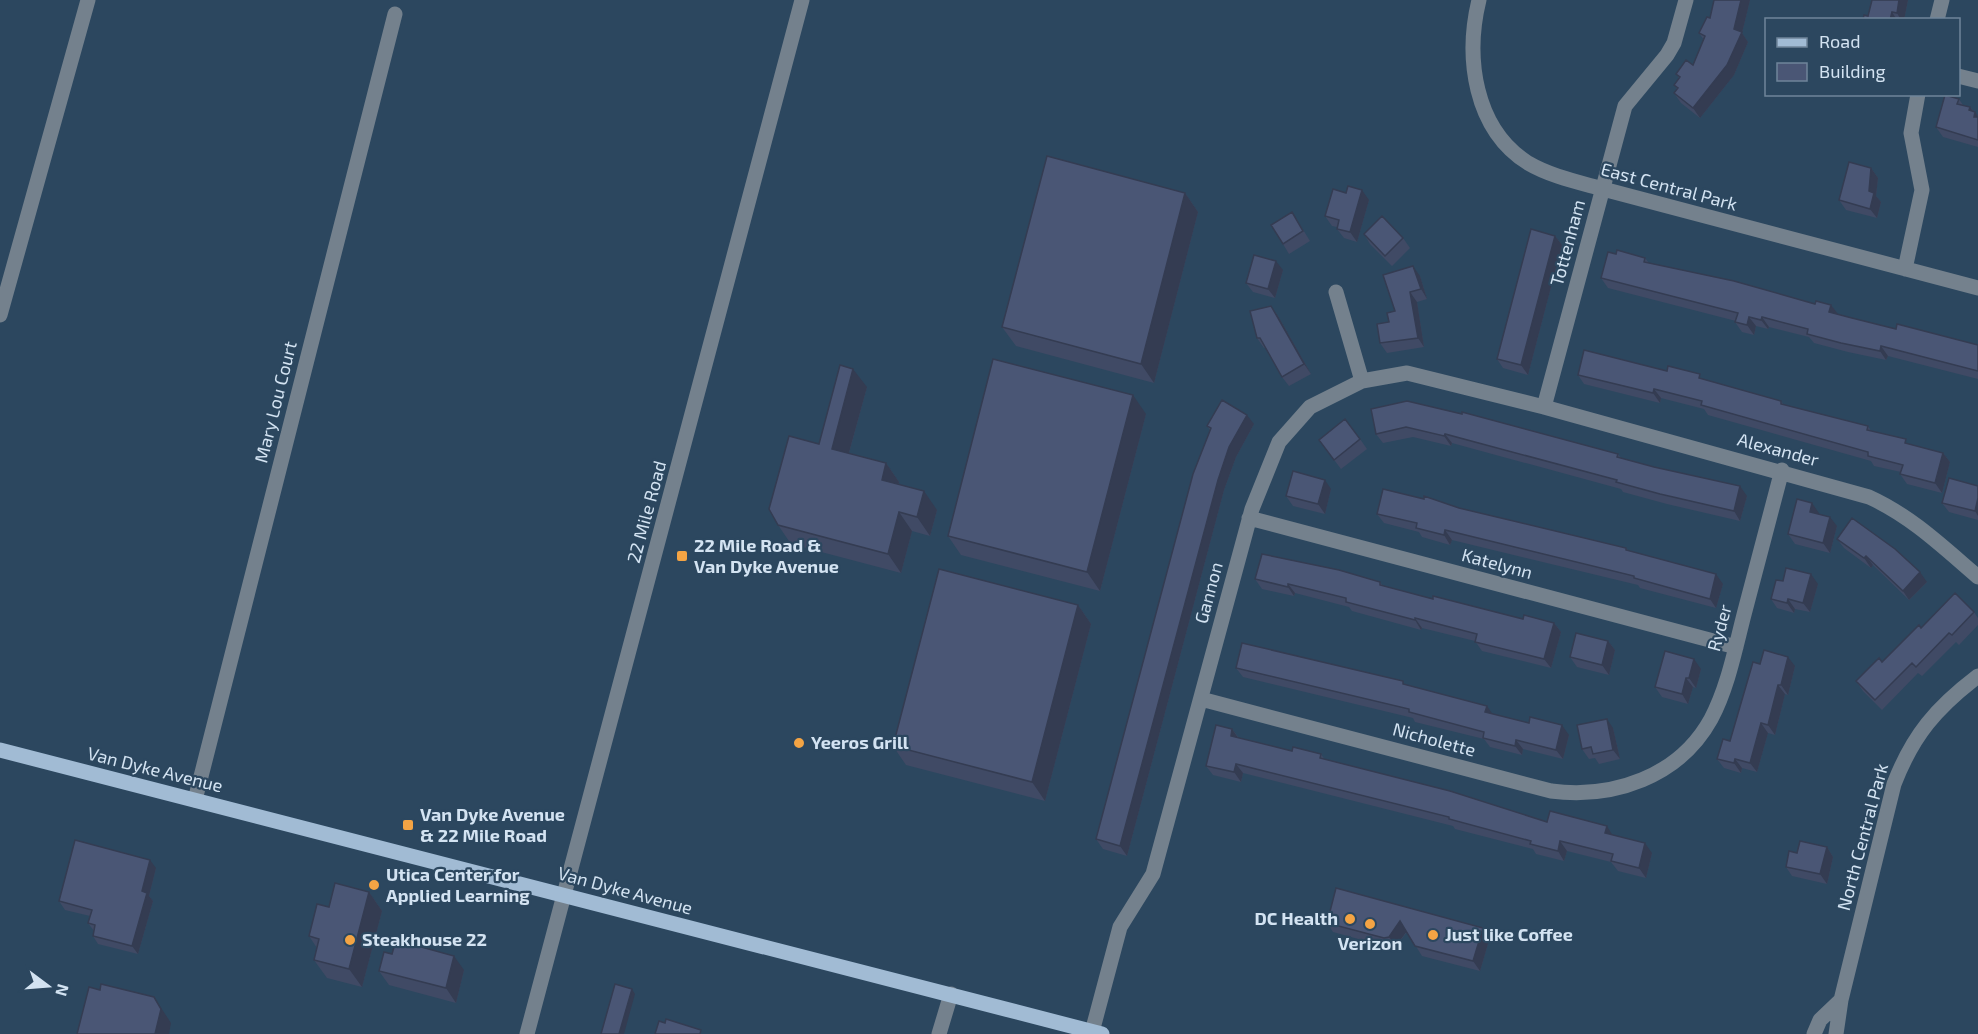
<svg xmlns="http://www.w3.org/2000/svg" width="1978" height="1034" font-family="'Exo 2',sans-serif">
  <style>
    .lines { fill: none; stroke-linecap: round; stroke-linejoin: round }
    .minor { stroke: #74818d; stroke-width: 15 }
    .major { stroke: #a1bbd4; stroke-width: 15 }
    .wall { fill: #404a65 }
    .shaded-wall { fill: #343c52 }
    .building { fill: #4a5675; stroke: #343c52; stroke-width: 1.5 }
    .poi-dot { fill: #f4a444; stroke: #2c475f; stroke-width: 2 }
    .labels { text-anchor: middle; stroke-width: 4.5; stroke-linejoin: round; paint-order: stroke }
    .street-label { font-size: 18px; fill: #d3e3f2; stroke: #2c475f }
    .poi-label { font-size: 18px; font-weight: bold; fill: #d3e3f2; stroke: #2c475f; text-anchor: start }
  </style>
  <rect width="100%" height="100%" fill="#2c475f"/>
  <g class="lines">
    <path class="minor" d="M1479,0C1465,57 1474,129 1528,163C1550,176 1578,182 1603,189L1978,288
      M1937,20L1942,0
      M1958,76L1978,81
      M1905,269L1922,190L1911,133L1918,94
      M1336,292L1362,381
      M0,315L88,0
      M1544,407L1625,106L1667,55L1674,43L1686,0
      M1249,518L1736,647
      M1201,699L1551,791C1613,799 1679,777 1711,719C1729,685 1736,644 1746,607C1758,561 1770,516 1782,470
      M195,800L395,14
      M1092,1032L1120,927L1153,874L1252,509L1279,442L1310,407L1362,381L1407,373L1544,407L1869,497C1911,516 1943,547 1978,577
      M527,1034L802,0
      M939,1034L951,994
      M1814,1034L1820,1020L1841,1000
      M1836,1034L1841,1000L1894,784C1913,735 1936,708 1978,676"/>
    <path class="major" d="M0,750L1102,1034"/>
  </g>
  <path class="wall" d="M1714,0H1750L1742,33L1748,42L1734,75L1700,118L1681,103L1674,93L1677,89L1674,85L1679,78L1676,74L1693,65L1704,40L1699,33L1710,18Z
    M1908,0L1904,20H1863L1868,16Z
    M1959,99L1963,105L1970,107L1978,116V147L1943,137L1936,127Z
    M1871,168L1878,178L1876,196L1881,202L1877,218L1846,210L1839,200Z
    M1185,193L1198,212L1154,383L1016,346L1002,327Z
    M1346,193L1369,200L1357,242L1344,238L1337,229V227L1332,226L1325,216Z
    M1292,212L1310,241L1289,254L1283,244Z
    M1364,234L1403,238L1410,248L1392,266L1370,244Z
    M1555,236L1562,245L1528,375L1503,368L1497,359Z
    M1645,258L1649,263L1815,304L1831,305L1837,314L1896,329L1978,345V379L1888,356L1886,360L1848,352L1814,343L1809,337L1769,327L1768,329L1756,326L1754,335L1742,332L1735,322L1736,321L1608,288L1601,278Z
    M1283,270L1275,298L1253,292L1246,283Z
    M1420,276L1427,299L1417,302L1424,347L1387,353L1380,343L1389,322L1395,311Z
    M1271,306L1278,316L1311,374L1289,386L1282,377L1266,347L1264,348L1257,338Z
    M1578,375L1704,380L1781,401L1784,405L1868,426L1871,431L1909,444L1943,453L1950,462L1942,493L1907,484L1900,474L1901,472L1874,466L1871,461L1708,415L1704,409L1661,398L1660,403L1584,384Z
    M867,387L849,453L886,463L899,482V484L937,510L930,536L912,531L901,573L791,544L778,525L819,444Z
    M1371,409L1618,454L1621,458L1747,496L1740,521L1667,504L1623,492L1621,489L1452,443L1451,446L1413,437L1383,443L1376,434Z
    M1146,414L1100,591L961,555L948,536Z
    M1254,424L1236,457L1224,490L1127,856L1103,849L1096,839L1210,430L1207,426Z
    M1360,439L1367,449L1341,469L1319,440Z
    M1978,486V520L1949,512L1942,503Z
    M1331,489L1325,514L1293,506L1286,496Z
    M1459,508L1626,548L1629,551L1723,584L1716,608L1640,588L1638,585L1452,540L1450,545L1422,537L1419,532L1384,523L1377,514Z
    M1819,513V514L1837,526L1830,553L1795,544L1788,534Z
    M1837,539L1927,582L1909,600L1873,565L1871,568L1844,548Z
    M1255,579L1380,582L1383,586L1433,599L1523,619L1554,623L1561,632L1551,668L1482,651L1475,641L1422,628L1421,630L1352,611L1349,607L1295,593L1294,596L1262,589Z
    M1783,581L1818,584L1810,612L1795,609L1794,613L1777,608L1771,599Z
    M1078,605L1091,624L1045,801L906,765L893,746Z
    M1974,612L1978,618V625L1959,645L1956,642L1922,676L1918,673L1882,710L1863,691L1856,681L1882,662L1921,628Z
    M1608,641L1615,650L1609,675L1577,667L1570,657Z
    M1760,664L1795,666L1788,695L1785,694L1775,735L1768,733L1757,772L1742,768L1741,773L1724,768L1717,759L1730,741Z
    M1236,668L1406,685L1493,714L1569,735L1563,759L1523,749L1522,755L1490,747L1484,739L1415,722L1413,718L1243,677Z
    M1701,669L1696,688L1693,687L1688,704L1662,697L1655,687Z
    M1613,728L1620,759L1599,764L1595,758L1589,759L1582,749Z
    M1232,729L1239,738L1292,751L1321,754L1325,760L1547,822L1613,835L1652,853L1646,878L1618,871L1611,862L1567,851L1564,861L1536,854L1533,849L1455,829L1453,826L1243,773L1241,782L1213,775L1206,766Z
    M1827,847L1833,857L1827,884L1792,876L1786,867L1797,853Z
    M156,868L149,896L153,901L138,954L98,944L93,936L94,931L88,923L90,916L65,910L59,901Z
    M369,892L382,911L362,987L327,978L314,960L317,948L309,936Z
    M1327,923L1483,928L1490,937L1480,971L1422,956L1407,932L1396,946L1391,948L1333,932Z
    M392,954L464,970L456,1003L389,985L379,971Z"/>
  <path class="shaded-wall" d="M1741,0H1750L1742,33L1748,42L1734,75L1700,118L1693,108L1734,29Z
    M1899,0H1908L1904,20H1901L1897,13Z
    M1892,12L1897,20H1890Z
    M1970,107L1975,114V112L1978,116V122L1969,110Z
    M1871,168L1878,178L1876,196L1881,202L1877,218L1870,209L1869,191Z
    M1362,190L1369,200L1357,242L1350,232Z
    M1185,193L1198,212L1154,383L1141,364Z
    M1555,236L1562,245L1528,375L1521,365Z
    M1276,261L1283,270L1275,298L1268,289Z
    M1413,266L1420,276L1427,299L1421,289Z
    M1410,292L1417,302L1424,347L1418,338Z
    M1831,305L1838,314L1829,312Z
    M1271,306L1278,316L1311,374L1304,364Z
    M1749,317L1756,326L1754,335L1747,325Z
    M1762,317L1769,327L1768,329L1761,320Z
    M1881,346L1888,356L1886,360L1880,351Z
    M853,369L867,387L845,467L832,449Z
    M1654,389L1661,398L1660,403L1653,393Z
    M1133,395L1146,414L1100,591L1087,572Z
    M1247,415L1254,424L1236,457L1224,490L1127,856L1120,846L1218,480L1229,447Z
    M1445,434L1452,443L1451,446L1444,436Z
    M1943,453L1950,462L1942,493L1935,483Z
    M886,463L899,482L895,499L882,480Z
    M1325,480L1331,489L1325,514L1318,504Z
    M1740,486L1747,496L1740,521L1734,511Z
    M924,491L937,510L930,536L917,517Z
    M1978,498V516L1975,511Z
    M1812,503L1819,513L1817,521L1810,512Z
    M899,512L912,531L901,573L888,554Z
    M1830,517L1837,526L1830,553L1823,543Z
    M1445,530L1452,540L1450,545L1444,535Z
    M1866,556L1873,565L1871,568L1864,558Z
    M1920,572L1927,582L1909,600L1903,591Z
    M1716,574L1723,584L1716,608L1710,599Z
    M1811,574L1818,584L1810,612L1803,603Z
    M1288,584L1295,593L1294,596L1288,587Z
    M1788,599L1795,609L1794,613L1787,603Z
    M1078,605L1091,624L1045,801L1032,782Z
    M1415,618L1422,628L1421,630L1415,620Z
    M1554,623L1561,632L1551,668L1544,659Z
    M1608,641L1615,650L1609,675L1602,665Z
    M1788,657L1795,666L1788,695L1781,685Z
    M1694,659L1701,669L1696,688L1689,678Z
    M1686,678L1693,687L1688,704L1682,694Z
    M1778,685L1785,694L1775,735L1768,725Z
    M1487,706L1494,716L1485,712Z
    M1607,719L1613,728L1620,759L1613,750Z
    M1761,723L1768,733L1757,772L1750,763Z
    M1562,725L1569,735L1563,759L1556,750Z
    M1232,729L1239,739L1231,736Z
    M1516,740L1523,749L1522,755L1515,746Z
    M1735,759L1742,768L1741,773L1734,763Z
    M1236,764L1243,773L1241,782L1234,772Z
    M1607,826L1613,836L1605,833Z
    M1560,841L1567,851L1564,861L1558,851Z
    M1645,843L1652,853L1646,878L1639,868Z
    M1827,847L1833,857L1827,884L1820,874Z
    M150,860L156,868L149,896L153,901L138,954L132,946L142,891Z
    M369,892L382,911L362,987L349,969Z
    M1400,921L1407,931L1396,946L1389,937Z
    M1483,928L1490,937L1480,971L1473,961Z
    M454,956L464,970L456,1003L446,988Z
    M632,989L635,994L624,1034H619Z
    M154,997L171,1023L169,1034H155Z"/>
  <path class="building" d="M1714,0H1741L1734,29L1742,32L1727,65L1693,108L1674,93L1678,88L1674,85L1680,77L1676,74L1686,60L1693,65L1705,36L1699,33L1707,17L1710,18Z
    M1872,0H1899L1897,13L1892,12L1890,20H1863L1864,15L1868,16Z
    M1945,95L1959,99L1957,104L1970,107L1969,110L1975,112L1974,117H1978V140L1936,127Z
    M1047,156L1185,193L1141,364L1002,327Z
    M1849,162L1871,168L1869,191L1874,193L1870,209L1839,200Z
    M1348,186L1362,190L1350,232L1337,229L1339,220L1325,216L1333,189L1346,193Z
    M1292,212L1303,231L1283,244L1271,225Z
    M1382,216L1403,238L1385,256L1364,234Z
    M1531,229L1555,236L1521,365L1497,359Z
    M1617,250L1645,258L1644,262L1734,281L1815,304L1816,301L1831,305L1829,312L1848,317L1896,329L1897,324L1978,345V371L1881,346L1880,351L1841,343L1807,334L1808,329L1762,317L1761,320L1749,317L1747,325L1735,322L1738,313L1601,278L1608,252L1616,254Z
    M1254,255L1276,261L1268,289L1246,283Z
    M1413,266L1421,289L1410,292L1418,338L1380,343L1377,324L1389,322L1387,313L1395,311L1383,275Z
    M1271,306L1304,364L1282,377L1260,338H1257L1250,311Z
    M1584,350L1667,371L1668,366L1700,374L1699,378L1781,401V404L1868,426L1867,430L1906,439L1905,443L1943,453L1935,483L1900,474L1903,465L1868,456V452L1701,405L1702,401L1654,389L1653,393L1578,375Z
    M993,359L1133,395L1087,572L948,536Z
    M840,365L853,369L832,449L886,463L882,480L924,491L917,517L899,512L888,554L778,525L769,509L789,436L819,444Z
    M1222,400L1247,415L1229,447L1218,480L1120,846L1096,839L1193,474L1211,428L1207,426Z
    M1407,401L1462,414V412L1618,454L1617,457L1654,467L1740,486L1734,511L1660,494L1616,482L1617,480L1445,434L1444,436L1406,427L1376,434L1371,409Z
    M1345,419L1360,439L1334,460L1319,440Z
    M1293,471L1325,480L1318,504L1286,496Z
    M1949,478L1978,486V498L1975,511L1942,503Z
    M1383,489L1424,499V496L1459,508L1626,548V550L1716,574L1710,599L1634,578V576L1445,530L1444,535L1416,528L1417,523L1377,514Z
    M1797,499L1812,503L1810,512L1830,517L1823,543L1788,534Z
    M1852,518L1895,549L1920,572L1903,591L1866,556L1864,558L1837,539Z
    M1262,554L1339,570L1380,582V585L1433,599V596L1523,619L1524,615L1554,623L1544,659L1475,642L1477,634L1415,618V620L1346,602V598L1288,584V587L1255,579Z
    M1786,568L1811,574L1803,603L1788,599L1787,603L1771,599L1776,580L1783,581Z
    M939,569L1078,605L1032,782L893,746Z
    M1955,593L1974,612L1952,635L1949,633L1916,667L1912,663L1875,700L1856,681L1879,658L1882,662L1919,625L1921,628Z
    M1576,633L1608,641L1602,665L1570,657Z
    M1242,643L1403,681V684L1487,706L1485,712L1529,723L1530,717L1562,725L1556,750L1516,740L1515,746L1483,738L1484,732L1409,712V709L1236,668Z
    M1764,650L1788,657L1781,685H1778L1768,725L1761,723L1750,763L1735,759L1734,763L1717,759L1723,739L1730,741L1753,662L1760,664Z
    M1665,651L1694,659L1689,678H1686L1682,694L1655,687Z
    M1607,719L1613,750L1593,754L1591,747L1582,749L1577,725Z
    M1216,725L1232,729L1231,736L1292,751L1293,747L1321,754L1320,758L1450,791L1547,822L1550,811L1607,826L1605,833L1645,843L1639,868L1611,861L1613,854L1560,841L1558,851L1530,844L1531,841L1449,819V817L1236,764L1234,772L1206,766Z
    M75,840L150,860L142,891L147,893L132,946L93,936L95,925L88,923L92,910L59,901Z
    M1800,841L1827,847L1820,874L1786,867L1789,851L1797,853Z
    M335,883L369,892L349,969L314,960L319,939L309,936L317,904L329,907Z
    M1336,888L1483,928L1473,961L1415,946L1400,921L1389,937L1384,938L1327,923Z
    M396,940L454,956L446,988L379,971L384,952L392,954Z
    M101,984L154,997L161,1009L155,1034H77L89,987L100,990Z
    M615,984L632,989L619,1034H601Z
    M666,1019L701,1030L700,1034H655L659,1021L665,1023Z"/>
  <g class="poi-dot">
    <rect x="676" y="550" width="12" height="12" rx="3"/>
    <circle cx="799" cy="743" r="6"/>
    <rect x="402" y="819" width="12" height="12" rx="3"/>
    <circle cx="374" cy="885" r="6"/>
    <circle cx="1350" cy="919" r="6"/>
    <circle cx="1370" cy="924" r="6"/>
    <circle cx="1433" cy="935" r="6"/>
    <circle cx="350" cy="940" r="6"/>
  </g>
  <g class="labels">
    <g class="street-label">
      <text transform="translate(1669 187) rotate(15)" y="6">East Central Park</text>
      <text transform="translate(1568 243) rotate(-75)" y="6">Tottenham</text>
      <text transform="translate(276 402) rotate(-76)" y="6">Mary Lou Court</text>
      <text transform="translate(1778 450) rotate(15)" y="6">Alexander</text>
      <text transform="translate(647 512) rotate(-75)" y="6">22 Mile Road</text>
      <text transform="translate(1497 564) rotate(15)" y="6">Katelynn</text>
      <text transform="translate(1209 593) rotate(-75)" y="6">Gannon</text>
      <text transform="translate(1720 628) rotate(-75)" y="6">Ryder</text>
      <text transform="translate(1434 740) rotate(15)" y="6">Nicholette</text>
      <text transform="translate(155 770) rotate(14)" y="6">Van Dyke Avenue</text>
      <text transform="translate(1863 837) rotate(-75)" y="6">North Central Park</text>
      <text transform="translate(625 891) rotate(15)" y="6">Van Dyke Avenue</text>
    </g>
    <g class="poi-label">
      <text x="694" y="552">22 Mile Road &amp;<tspan x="694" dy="21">Van Dyke Avenue</tspan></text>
      <text x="811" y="749">Yeeros Grill</text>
      <text x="420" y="821">Van Dyke Avenue<tspan x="420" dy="21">&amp; 22 Mile Road</tspan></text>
      <text x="386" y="881">Utica Center for<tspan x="386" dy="21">Applied Learning</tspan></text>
      <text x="1338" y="925" text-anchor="end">DC Health</text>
      <text x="1445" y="941">Just like Coffee</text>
      <text x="362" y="946">Steakhouse 22</text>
      <text x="1370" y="950" text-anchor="middle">Verizon</text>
    </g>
  </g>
  <rect x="1765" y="18" width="195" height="78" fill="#2c475f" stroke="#6f859a" stroke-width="1.5"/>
  <rect x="1777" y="38" width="30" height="9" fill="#a1bbd4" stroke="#6f859a" stroke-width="1.5"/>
  <text x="1819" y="48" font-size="18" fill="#d3e3f2">Road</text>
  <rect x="1777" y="63" width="30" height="18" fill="#4a5675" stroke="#6f859a" stroke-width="1.5"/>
  <text x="1819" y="78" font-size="18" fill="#d3e3f2">Building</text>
  <g transform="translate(48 986) rotate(106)" stroke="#2c475f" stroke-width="4.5" paint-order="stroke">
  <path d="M0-4.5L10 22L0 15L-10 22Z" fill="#d3e3f2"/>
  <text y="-9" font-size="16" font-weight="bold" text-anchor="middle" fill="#d3e3f2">N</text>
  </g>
</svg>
